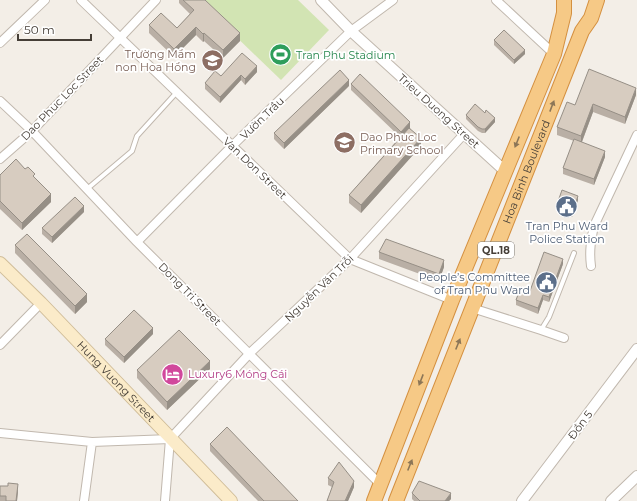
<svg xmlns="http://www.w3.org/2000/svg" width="637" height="501" font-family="Montserrat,sans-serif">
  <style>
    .green { fill: #d2e4b3 }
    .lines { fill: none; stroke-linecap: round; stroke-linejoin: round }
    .service-casing { stroke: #c1b8ae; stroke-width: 6 }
    .minor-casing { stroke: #c1b8ae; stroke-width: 10 }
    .tertiary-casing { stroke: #c1b8ae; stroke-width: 12 }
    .secondary-casing { stroke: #d0bd99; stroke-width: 14 }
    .trunk-casing { stroke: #d49040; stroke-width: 16 }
    .service { stroke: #fff; stroke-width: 4 }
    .minor { stroke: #fff; stroke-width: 8 }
    .tertiary { stroke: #fff; stroke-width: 10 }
    .secondary { stroke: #fbebc9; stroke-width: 12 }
    .trunk { stroke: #f6c986; stroke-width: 14 }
    .wall { fill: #b9afa5 }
    .shaded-wall { fill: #968f86 }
    .building { fill: #d7ccc0; stroke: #968f86 }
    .oneway { fill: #8c7657 }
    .labels { text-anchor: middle; stroke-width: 3.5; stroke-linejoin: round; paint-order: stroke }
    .shield { fill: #fff; stroke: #7d7873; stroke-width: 1 }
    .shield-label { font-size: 10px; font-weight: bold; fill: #453e37 }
    .education-label { font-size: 11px; fill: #785e54; stroke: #fff; text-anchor: end }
    .leisure-label { font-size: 11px; fill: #27864d; stroke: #fff; text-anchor: start }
    .street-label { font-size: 11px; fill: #453e37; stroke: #fff }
    .service-label { font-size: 11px; fill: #4e5e75; stroke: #fff }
    .hotel-label { font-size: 11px; fill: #b23c85; stroke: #fff; text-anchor: start }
  </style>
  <rect width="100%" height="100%" fill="#f3eee7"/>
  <path class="green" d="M198,0H298L329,30L281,80Z"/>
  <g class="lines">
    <defs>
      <path id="service" d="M87,189L132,151L137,136L177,92
        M541,330L549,317L574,253"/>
      <path id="minor" d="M81,0L350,259L452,300
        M496,0L554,54
        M0,43L45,0
        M0,101L32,131L137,242L381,485
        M0,159L32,131L156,0
        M137,242L232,146L351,31L393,0
        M591,266C589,251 591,240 594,226L637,135
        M472,308L541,330L564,338
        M0,345L41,303
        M0,433L92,442L170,439
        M170,439L250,353L350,259L464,134
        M84,501L92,442
        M165,501L170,439"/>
      <path id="tertiary" d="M321,0L351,31L505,171
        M522,501L637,349
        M611,501L637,476"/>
      <g id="secondary">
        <path id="s1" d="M0,263L41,303L231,501"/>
      </g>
      <g id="trunk">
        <path d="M374,501L452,300L554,54L564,13V0"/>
        <path id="s2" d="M396,501L582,31L591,18L597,0"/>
      </g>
    </defs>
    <use href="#service" class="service-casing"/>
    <use href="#minor" class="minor-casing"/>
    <use href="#tertiary" class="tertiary-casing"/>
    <use href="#secondary" class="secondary-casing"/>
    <use href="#trunk" class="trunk-casing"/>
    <use href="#service" class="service"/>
    <use href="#minor" class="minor"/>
    <use href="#tertiary" class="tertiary"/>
    <use href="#secondary" class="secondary"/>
    <use href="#trunk" class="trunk"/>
  </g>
  <path class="wall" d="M179,0H205L240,41L223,58L204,41L203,42L196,35L174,57L149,33V25L177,28L190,14L179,3Z
    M494,40L525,54L514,64L494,45Z
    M257,72L245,85L241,80L220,103L205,89V83L221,76Z
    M351,84L410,128L421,146L361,213L349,203V195L400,137L351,90Z
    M349,86L284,149L274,139V133Z
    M636,95L625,124L593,112L582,142L605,157L594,185L563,174V168L574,141L557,135V127L575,105Z
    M466,115L495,122L485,133H482L478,131L466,119Z
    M0,175L35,178L51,202L22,230L0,209Z
    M578,200L572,217L556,211V207Z
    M84,212L52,243L42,234V228Z
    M15,245L87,302L75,314L15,253Z
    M379,252L444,267L439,281L379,259Z
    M563,264L549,302L543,300L538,314L516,305V300L530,291Z
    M153,334L124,363L105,345V339Z
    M210,369L167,410L137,378V370Z
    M210,444L298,501H258L210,451Z
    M328,478L354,487L348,501H327L332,487L328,485Z
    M0,486L18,490L17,501H0Z
    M412,493L451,499L449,501H414L412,499Z"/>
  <path class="shaded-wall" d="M196,27V35L174,57V49Z
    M204,33V41L203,42V34Z
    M240,33V41L223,58V50Z
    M525,50V54L514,64V60Z
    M257,66V72L245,85V79Z
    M241,75V80L220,103V97Z
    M349,80V86L284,149V143Z
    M636,88V95L625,124V117Z
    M593,104V112L581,144V136Z
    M495,118V122L485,133V129Z
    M410,122V128L401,138V132Z
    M421,138V146L361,213V205Z
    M605,151V157L594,185V179Z
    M51,194V202L22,230V223Z
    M578,196V200L572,217V213Z
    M84,206V212L52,243V237Z
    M563,259V264L549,302V297Z
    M444,260V267L439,281V274Z
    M87,294V302L75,314V306Z
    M543,295V300L538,314V308Z
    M153,328V334L124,363V357Z
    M210,361V369L167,410V402Z
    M354,481V487L348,501H345Z
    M18,484V490L17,501H16Z
    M451,493V499L449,501H445Z"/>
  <path class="building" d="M183,0H205L240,33L223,50L204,33L203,34L196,27L174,49L149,25L161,13L177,28L194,10Z
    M504,30L525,50L514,60L494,40Z
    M242,53L257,66L245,79L241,75L220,97L205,83L215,71L221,76Z
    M589,69L636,88L625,117L593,104L581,136L557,127L567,102L575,105Z
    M340,70L349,80L284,143L274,133Z
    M360,74L410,122L401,132L351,84Z
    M475,104L485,113L486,110L495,118L485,129H482L478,127L466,115Z
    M409,128L421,138L361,205L349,195Z
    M574,139L605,151L594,179L563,168Z
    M16,159L25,169L28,167L35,174L33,176L51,194L22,223L0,201V175Z
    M562,190L578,196L572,213L556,207Z
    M75,197L84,206L52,237L42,228Z
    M27,234L87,294L75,306L15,245Z
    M386,239L444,260L439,274L379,252Z
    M544,252L563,259L549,297L543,295L538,308L516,300L521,287L530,291Z
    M134,310L153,328L124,357L105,339Z
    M179,330L210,361L167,402L137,370Z
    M227,427L298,501H264L210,444Z
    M339,462L354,481L345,501H327L334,482L328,478Z
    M419,481L451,493L445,501H420L412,493Z
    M8,483L18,484L16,501H6V496H0V486H8Z"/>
  <defs><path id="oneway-solid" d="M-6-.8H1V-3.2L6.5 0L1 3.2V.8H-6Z"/></defs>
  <g class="oneway">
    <use href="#oneway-solid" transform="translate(552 106) rotate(-69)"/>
    <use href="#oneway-solid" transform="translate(517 142) rotate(112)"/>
    <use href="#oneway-solid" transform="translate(458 344) rotate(-68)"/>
    <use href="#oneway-solid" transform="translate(421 380) rotate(111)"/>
    <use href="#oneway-solid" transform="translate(410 465) rotate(-68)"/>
  </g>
  <defs>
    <symbol id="stadium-disc" viewBox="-11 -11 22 22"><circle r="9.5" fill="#2e9e5b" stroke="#fff"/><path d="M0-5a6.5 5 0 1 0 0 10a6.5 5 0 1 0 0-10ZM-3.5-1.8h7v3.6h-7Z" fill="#fff"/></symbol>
    <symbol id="school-disc" viewBox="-11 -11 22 22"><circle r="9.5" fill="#8d6e63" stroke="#fff"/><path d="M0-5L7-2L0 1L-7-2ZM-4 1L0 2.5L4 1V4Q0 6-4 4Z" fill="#fff"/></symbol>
    <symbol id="civic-disc" viewBox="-11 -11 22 22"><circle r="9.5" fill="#5c6f8a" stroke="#fff"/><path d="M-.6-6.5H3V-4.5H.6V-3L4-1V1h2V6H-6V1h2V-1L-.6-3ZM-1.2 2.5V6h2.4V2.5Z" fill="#fff"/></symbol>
    <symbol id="hotel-disc" viewBox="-11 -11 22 22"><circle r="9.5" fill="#d1479c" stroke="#fff"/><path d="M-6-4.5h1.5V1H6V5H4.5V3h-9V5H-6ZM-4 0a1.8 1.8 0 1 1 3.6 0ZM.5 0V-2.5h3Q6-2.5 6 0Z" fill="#fff"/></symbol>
  </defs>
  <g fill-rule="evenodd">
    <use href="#stadium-disc" x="268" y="42" width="25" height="25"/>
    <use href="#school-disc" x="200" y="48" width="25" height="25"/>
    <use href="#school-disc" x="332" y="130" width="25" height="25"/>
    <use href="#civic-disc" x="554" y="194" width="25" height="25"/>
    <use href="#civic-disc" x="534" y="270" width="25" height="25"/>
    <use href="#hotel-disc" x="160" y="362" width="25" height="25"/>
  </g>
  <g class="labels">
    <rect class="shield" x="478" y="242" width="36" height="16" rx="3"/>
    <g class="shield-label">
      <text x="496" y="254">QL.18</text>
    </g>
    <g class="education-label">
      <text x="196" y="58">Trường Mầm<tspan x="196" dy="13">non Hoa Hồng</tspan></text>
      <text x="360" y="141" text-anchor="start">Dao Phuc Loc<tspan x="360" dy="13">Primary School</tspan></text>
    </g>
    <g class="leisure-label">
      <text x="296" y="59">Tran Phu Stadium</text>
    </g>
    <g class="street-label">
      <text transform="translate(62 98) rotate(-46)" y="4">Dao Phuc Loc Street</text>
      <text transform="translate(439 111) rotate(42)" y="4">Trieu Duong Street</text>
      <text transform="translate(262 118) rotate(-44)" y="4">Vườn Trầu</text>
      <text transform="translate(255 168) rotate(44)" y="4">Van Don Street</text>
      <text dy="4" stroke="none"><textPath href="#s2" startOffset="354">Hoa Binh Boulevard</textPath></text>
      <text transform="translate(319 288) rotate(-44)" y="4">Nguyễn Văn Trỗi</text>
      <text transform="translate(190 294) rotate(45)" y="4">Dong Tri Street</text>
      <text dy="4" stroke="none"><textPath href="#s1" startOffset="166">Hung Vuong Street</textPath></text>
      <text transform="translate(580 425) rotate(-53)" y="4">Đồn 5</text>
    </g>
    <g class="service-label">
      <text x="567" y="230">Tran Phu Ward<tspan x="567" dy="13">Police Station</tspan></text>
      <text x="530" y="281" text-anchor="end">People’s Committee<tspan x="530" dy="13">of Tran Phu Ward</tspan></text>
    </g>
    <g class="hotel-label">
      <text x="188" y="378">Luxury6 Móng Cái</text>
    </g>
  </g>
  <path d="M18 34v6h73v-6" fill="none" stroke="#453e37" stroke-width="2"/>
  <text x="24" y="34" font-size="12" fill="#453e37" stroke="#ffffff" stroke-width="3" paint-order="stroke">50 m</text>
</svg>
